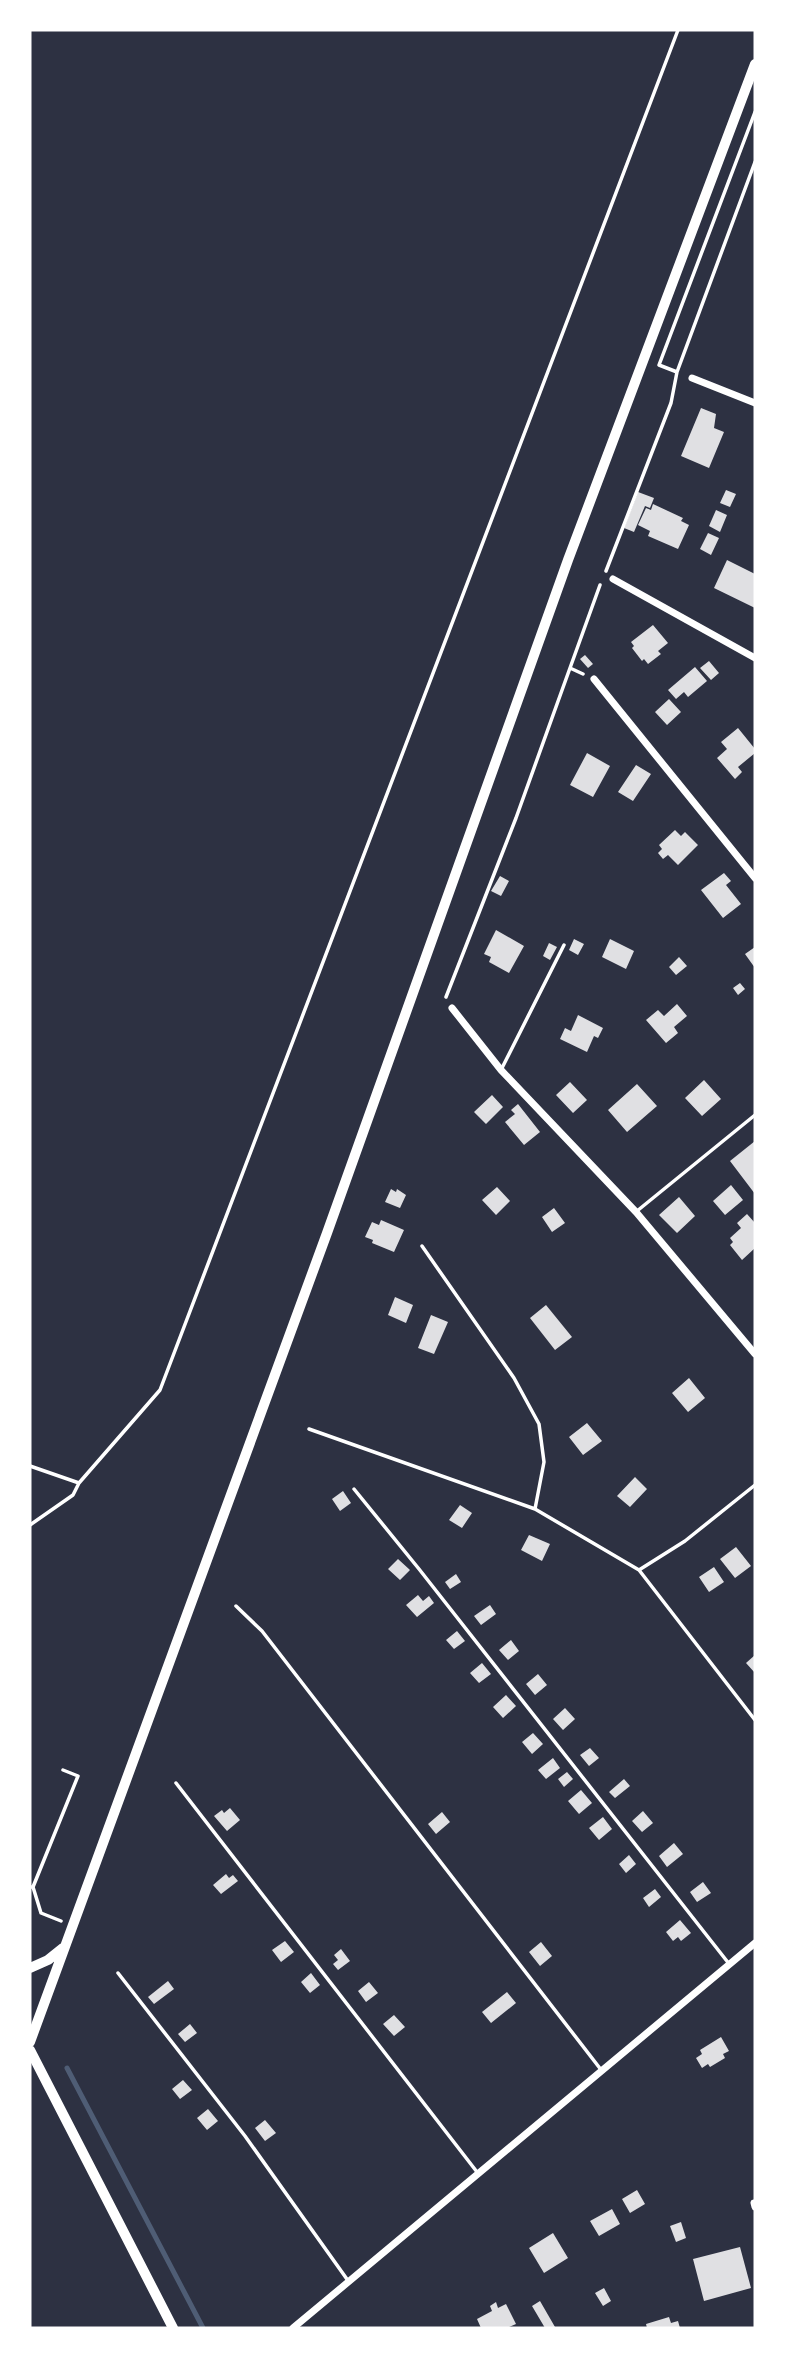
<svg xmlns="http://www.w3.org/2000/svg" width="785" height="2358" font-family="Montserrat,sans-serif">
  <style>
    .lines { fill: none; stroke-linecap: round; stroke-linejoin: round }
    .stream { stroke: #4f5d75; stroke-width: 5 }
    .building { fill: #e0e0e3 }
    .path { stroke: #fff; stroke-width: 3.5 }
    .service { stroke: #fff; stroke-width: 3.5 }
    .minor { stroke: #fff; stroke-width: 7 }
    .secondary { stroke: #fff; stroke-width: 10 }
  </style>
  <rect width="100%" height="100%" fill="#2d3142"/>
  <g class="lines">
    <path class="stream" d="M67,2068L203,2328"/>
  </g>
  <path class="building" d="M701,408L716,414L714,428L724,432L709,468L681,456Z
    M726,490L736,494L730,507L720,503Z
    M638,492L654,498L650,508L645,506L634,532L624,528Z
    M653,504L683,518L681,521L689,525L678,549L648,536L650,531L638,525L646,508L651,510Z
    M716,510L727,515L720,532L709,526Z
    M708,533L719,538L711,555L700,549Z
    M727,560L755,574V608L714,588Z
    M653,625L668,643L658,651L661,654L648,664L644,659L642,661L632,648L634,646L631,642Z
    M585,655L593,664L588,668L580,659Z
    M709,661L719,673L711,680L700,668Z
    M695,667L707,681L688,697L684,692L676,699L668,690Z
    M669,699L681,712L667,725L655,712Z
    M738,728L755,749V753L738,767L742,772L735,779L717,758L727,749L721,742Z
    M587,753L610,766L593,797L570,785Z
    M636,765L651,774L633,801L618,792Z
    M675,830L681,836L685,832L698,845L678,865L668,855L663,859L658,853L662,849L659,845Z
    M724,873L731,881L726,885L741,904L723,918L701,890Z
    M500,876L509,881L501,896L491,891Z
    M496,930L524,946L509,973L489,962L491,957L484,954Z
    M574,939L584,944L578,955L569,950Z
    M610,939L634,951L626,969L602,957Z
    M549,943L557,947L550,960L543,956Z
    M755,947V968L745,954Z
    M679,957L687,966L676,975L669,967Z
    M740,983L745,989L738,995L733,988Z
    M677,1004L687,1016L674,1027L678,1033L666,1043L646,1020L658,1010L664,1016Z
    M578,1015L603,1028L598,1038L594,1036L587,1052L560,1039L565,1028L571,1031Z
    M704,1080L721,1099L702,1116L685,1098Z
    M570,1082L587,1100L573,1113L556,1095Z
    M637,1084L657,1106L627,1132L608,1110Z
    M492,1095L503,1107L486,1124L474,1112Z
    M518,1104L540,1132L524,1145L505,1122L515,1114L511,1110Z
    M755,1141V1194L730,1161Z
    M731,1185L743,1200L725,1215L713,1201Z
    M497,1187L510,1201L496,1215L482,1200Z
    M391,1189L396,1192L397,1189L406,1195L400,1208L385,1202Z
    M679,1197L695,1216L677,1233L659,1215Z
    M554,1208L565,1223L552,1232L542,1217Z
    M747,1214L755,1223V1248L742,1260L730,1245L733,1242L730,1238L741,1228L737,1223Z
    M381,1220L404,1230L394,1252L372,1243L373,1240L365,1237L372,1222L379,1225Z
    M395,1297L413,1305L406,1323L388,1315Z
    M546,1305L572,1337L555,1350L530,1318Z
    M431,1315L448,1322L434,1354L418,1348Z
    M689,1378L705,1398L688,1412L672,1393Z
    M587,1423L602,1441L583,1455L569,1437Z
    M635,1477L647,1489L630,1507L617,1496Z
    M343,1491L351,1503L340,1511L332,1499Z
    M460,1505L472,1513L462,1528L449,1520Z
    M529,1535L550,1544L542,1561L521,1550Z
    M736,1547L751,1566L735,1578L720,1559Z
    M398,1559L410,1570L400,1580L388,1569Z
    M714,1567L724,1582L709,1592L699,1577Z
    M456,1574L461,1582L450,1589L445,1582Z
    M418,1595L423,1601L429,1596L434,1603L417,1617L406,1605Z
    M490,1605L496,1614L481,1625L474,1616Z
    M457,1631L465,1641L454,1649L446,1640Z
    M511,1640L519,1651L508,1660L499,1650Z
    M755,1655V1673L746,1663Z
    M482,1663L491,1674L479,1683L470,1673Z
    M538,1674L547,1685L535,1695L526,1684Z
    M506,1695L516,1706L503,1718L493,1707Z
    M565,1708L575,1719L563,1730L553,1719Z
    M533,1733L543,1744L532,1754L522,1742Z
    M590,1748L599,1758L589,1766L580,1755Z
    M553,1758L560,1768L546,1779L538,1770Z
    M567,1772L573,1779L564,1787L558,1779Z
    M624,1779L630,1786L615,1798L609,1792Z
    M581,1790L592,1803L579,1814L568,1801Z
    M230,1808L240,1820L227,1831L214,1816L222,1810L224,1813Z
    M643,1811L653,1823L642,1832L632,1821Z
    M442,1812L450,1822L436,1834L428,1824Z
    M603,1817L612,1829L599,1840L589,1828Z
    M674,1843L683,1854L667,1867L659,1856Z
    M629,1855L636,1864L626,1873L619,1864Z
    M226,1874L229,1878L233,1875L238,1881L221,1894L213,1885Z
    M703,1882L711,1893L697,1902L690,1892Z
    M655,1889L661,1897L649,1907L643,1898Z
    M680,1920L691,1933L681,1941L678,1937L673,1941L666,1932Z
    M285,1941L294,1952L281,1962L272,1950Z
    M541,1942L552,1956L540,1966L529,1952Z
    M341,1949L350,1961L338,1970L333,1964L338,1960L334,1955Z
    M311,1973L320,1985L310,1993L301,1982Z
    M168,1981L174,1989L154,2004L148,1997Z
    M369,1982L378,1993L366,2002L358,1991Z
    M507,1992L516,2003L491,2023L482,2012Z
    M394,2015L405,2027L394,2036L383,2024Z
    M190,2024L197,2033L185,2042L178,2034Z
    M721,2037L729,2051L723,2054L725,2058L710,2067L708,2064L702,2068L696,2058L702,2054L700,2050Z
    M183,2080L192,2090L180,2099L172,2089Z
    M208,2109L218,2121L207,2130L197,2118Z
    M265,2120L276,2133L265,2141L255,2128Z
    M637,2190L645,2204L630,2213L622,2199Z
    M612,2209L620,2224L599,2236L590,2221Z
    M681,2222L686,2238L676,2242L670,2226Z
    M553,2233L568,2258L544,2273L529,2248Z
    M740,2247L751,2288L704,2301L693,2259Z
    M604,2288L611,2301L603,2306L595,2293Z
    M540,2301L555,2327L553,2328H545L532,2306Z
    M496,2302L498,2308L506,2304L516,2324L507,2328H481L477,2319L492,2311L490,2306Z
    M669,2317L671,2323L678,2321L680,2328H647L646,2324Z"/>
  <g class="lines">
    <path class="path" d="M755,112L659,365L677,372L755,162
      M606,571L671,403L677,372
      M583,674L570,668L600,585
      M446,997L516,818L570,668
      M30,1466L79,1483L160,1390L678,30
      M30,1525L73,1495L79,1483
      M30,1887H33L41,1913L61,1921
      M33,1887L78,1776L63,1770"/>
    <path class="service" d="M502,1068L564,945
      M637,1211L755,1115
      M422,1246L514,1378L539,1424L544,1462L535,1509
      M309,1429L535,1509L639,1570L755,1720
      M354,1489L419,1569L730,1965
      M639,1570L685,1541L755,1485
      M236,1606L262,1631L602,2071
      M176,1783L477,2172
      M118,1973L245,2136L349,2282"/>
    <path class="minor" d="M692,378L755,403
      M613,579L755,658
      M594,679L755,878
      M452,1008L501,1070L636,1212L755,1354
      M754,2203L755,2207
      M293,2328L755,1943"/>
    <path class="secondary" d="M30,1968L48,1960L63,1948
      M30,2042L327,1233L568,560L755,64
      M30,2050L173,2328"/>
  </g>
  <rect width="785" height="2358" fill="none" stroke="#ffffff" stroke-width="63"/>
</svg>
